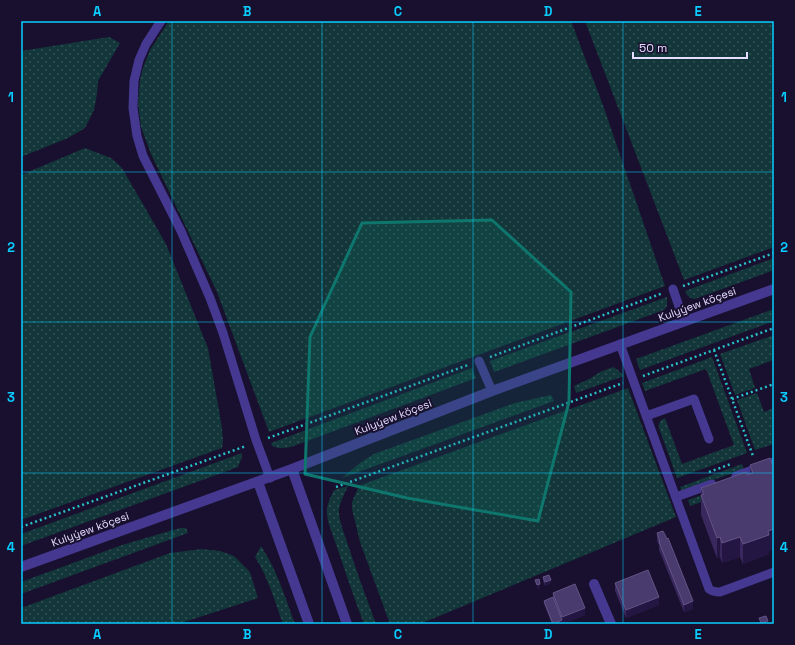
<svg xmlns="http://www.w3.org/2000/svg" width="795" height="645" font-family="'Space Grotesk',sans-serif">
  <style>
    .grass { fill: url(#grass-dots) }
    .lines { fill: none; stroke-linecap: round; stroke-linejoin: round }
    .path { stroke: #27c1c8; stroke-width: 2.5; stroke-dasharray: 2 3; stroke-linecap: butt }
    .service { stroke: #453890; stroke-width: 9 }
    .minor { stroke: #453890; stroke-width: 10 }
    .tertiary { stroke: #453890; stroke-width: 10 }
    .wall { fill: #38285d }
    .shaded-wall { fill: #231643 }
    .building { fill: #4a3b6f; stroke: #625485 }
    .marked { fill: #0f766e; fill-opacity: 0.2; stroke: #0f766e; stroke-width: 3; stroke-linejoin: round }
    .grid { fill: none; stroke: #09ccff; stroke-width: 1; stroke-opacity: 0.55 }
    .labels { text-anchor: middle; stroke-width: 4; stroke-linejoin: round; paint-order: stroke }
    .street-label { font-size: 11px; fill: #e4ddff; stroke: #18102e }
    .neatline { fill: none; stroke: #09ccff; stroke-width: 1.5 }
    .grid-label { font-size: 13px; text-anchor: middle; font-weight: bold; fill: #09ccff }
  </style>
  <defs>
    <pattern id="grass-dots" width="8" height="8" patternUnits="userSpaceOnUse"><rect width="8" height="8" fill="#123639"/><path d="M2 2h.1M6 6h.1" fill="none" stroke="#345357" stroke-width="1.8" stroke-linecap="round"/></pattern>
  </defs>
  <rect width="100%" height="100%" fill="#18102e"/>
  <path class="grass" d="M169,21H571L604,108L665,286L269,432L217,292L151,154L141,127L138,103L140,80L143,68L150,50Z
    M585,21H774V247L684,280Z
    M109,37L120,43L98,81L97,94L94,110L85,128L68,138L21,157V51Z
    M85,148L111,158L122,168L166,244L208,348L222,428L223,441L222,448L21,520V175Z
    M774,258V270L695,299C689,299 687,295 685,291Z
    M667,297V306L664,310L494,372L490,361Z
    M774,309V321L640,370L636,359Z
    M774,335V363L773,360L749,369L755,388L735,395L720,354Z
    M712,357L747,453L677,478L659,428C658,423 660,420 665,418L682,464L734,445L706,369L645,391L642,383Z
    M613,367L618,370L624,376L576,393L574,386L591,378L600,372Z
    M472,368L476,378L291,447L283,448H278L272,446L271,443Z
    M628,388L676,517L420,624H390L360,542L352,509V502L358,488L361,485Z
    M757,393L764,412L774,408V444L755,450L737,400Z
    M551,395L554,401L342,478L360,463L374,454L515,403Z
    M242,453V457L238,467L21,546V534Z
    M742,464L744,469L682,491L680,487Z
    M742,481L744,487L690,506L688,500Z
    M348,486C345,493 340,502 339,509C338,518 344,533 347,542C356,570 366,597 376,624H364C354,598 345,571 336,544C332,533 326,520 327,508C328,502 331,496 334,490Z
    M180,528H186L188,533L21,594V582L122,545Z
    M261,546C277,570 285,597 295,624H283C275,602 268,577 255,557Z
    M202,549L220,551L234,556L250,572L258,598L178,624H21V608L170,553Z"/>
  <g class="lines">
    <path class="path" d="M683,286L774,253
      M714,350L753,456
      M490,357L663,293
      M643,376L774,328
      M732,399L774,384
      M268,438L468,365
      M709,472L731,464
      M336,487L623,383
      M21,527L246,446"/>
    <path class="service" d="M161,21L146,44L139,60L134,81L133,108L137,136L143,156L181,231L210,298L223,333L256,440L270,478
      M673,289L684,321
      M620,344L709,589C713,592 716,592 720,592L774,572
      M479,361L492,391
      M646,416L694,399L709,439
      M736,476L774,462
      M676,497L712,484"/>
    <path class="minor" d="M594,584L611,624"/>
    <path class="tertiary" d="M292,469L347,624
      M258,482L309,624
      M21,567L292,469L492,391L774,289"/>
  </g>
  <path class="wall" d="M750,465L774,466V549L769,551V554L743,564L740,557L722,563L720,557L717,558L701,515V488L750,474Z
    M657,533L693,609L684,612L659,550V545L657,541Z
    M543,577L551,583L545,586L543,581Z
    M615,583L659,605L626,618L615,591Z
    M553,593L585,615L562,624H552L544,604V601L553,597Z"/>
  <path class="shaded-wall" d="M774,529V549L769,551V554L743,564V544L768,531Z
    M720,537V557L717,558V538Z
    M740,537V557L722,563V543Z
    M551,580V583L545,586V582Z
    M540,584V588L537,589V585Z
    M659,597V605L626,618V610Z
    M693,601V609L684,612V605Z
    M585,608V615L562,624H553L562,620V617Z
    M768,621V624H761V623Z"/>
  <path class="building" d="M770,458L773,466H774V529L768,531L769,535L743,544L740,537L722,543L720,537L717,538L701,495L704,494L701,488L746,472L747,475L753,473L750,465Z
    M663,531L667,539L668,538L693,601L684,605L659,542H660L657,533Z
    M648,570L659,597L626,610L615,583Z
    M549,575L551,580L545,582L543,577Z
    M539,579L540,584L537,585L535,580Z
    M575,584L585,608L562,617L553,593Z
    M553,597L562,620L553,624L544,601Z
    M766,616L768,621L761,623L759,618Z"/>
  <path class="marked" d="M492,220L571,292L569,402L538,521L407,498L305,474L310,337L362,223Z"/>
  <path class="grid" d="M172,21V624M322,21V624M473,21V624M623,21V624M21,172H774M21,322H774M21,473H774"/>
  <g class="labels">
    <g class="street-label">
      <text transform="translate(697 304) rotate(-20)" y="4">Kulyýew köçesi</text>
      <text transform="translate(393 417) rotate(-21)" y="4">Kulyýew köçesi</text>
      <text transform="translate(90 529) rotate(-20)" y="4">Kulyýew köçesi</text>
    </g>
  </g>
  <rect width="795" height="645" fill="none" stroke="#18102e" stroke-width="44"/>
  <path d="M633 52v6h114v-6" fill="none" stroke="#e4ddff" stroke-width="2"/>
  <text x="639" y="52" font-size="12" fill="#e4ddff" stroke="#18102e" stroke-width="3" paint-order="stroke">50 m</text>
  <rect x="22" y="22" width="751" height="601" class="neatline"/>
  <g class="grid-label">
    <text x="97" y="16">A</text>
    <text x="247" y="16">B</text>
    <text x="398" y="16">C</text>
    <text x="548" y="16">D</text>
    <text x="698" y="16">E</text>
    <text x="11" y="102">1</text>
    <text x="784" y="102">1</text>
    <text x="11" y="252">2</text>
    <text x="784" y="252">2</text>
    <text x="11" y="402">3</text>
    <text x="784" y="402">3</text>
    <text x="11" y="552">4</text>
    <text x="784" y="552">4</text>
    <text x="97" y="639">A</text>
    <text x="247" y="639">B</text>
    <text x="398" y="639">C</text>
    <text x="548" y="639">D</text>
    <text x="698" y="639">E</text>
  </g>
</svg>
